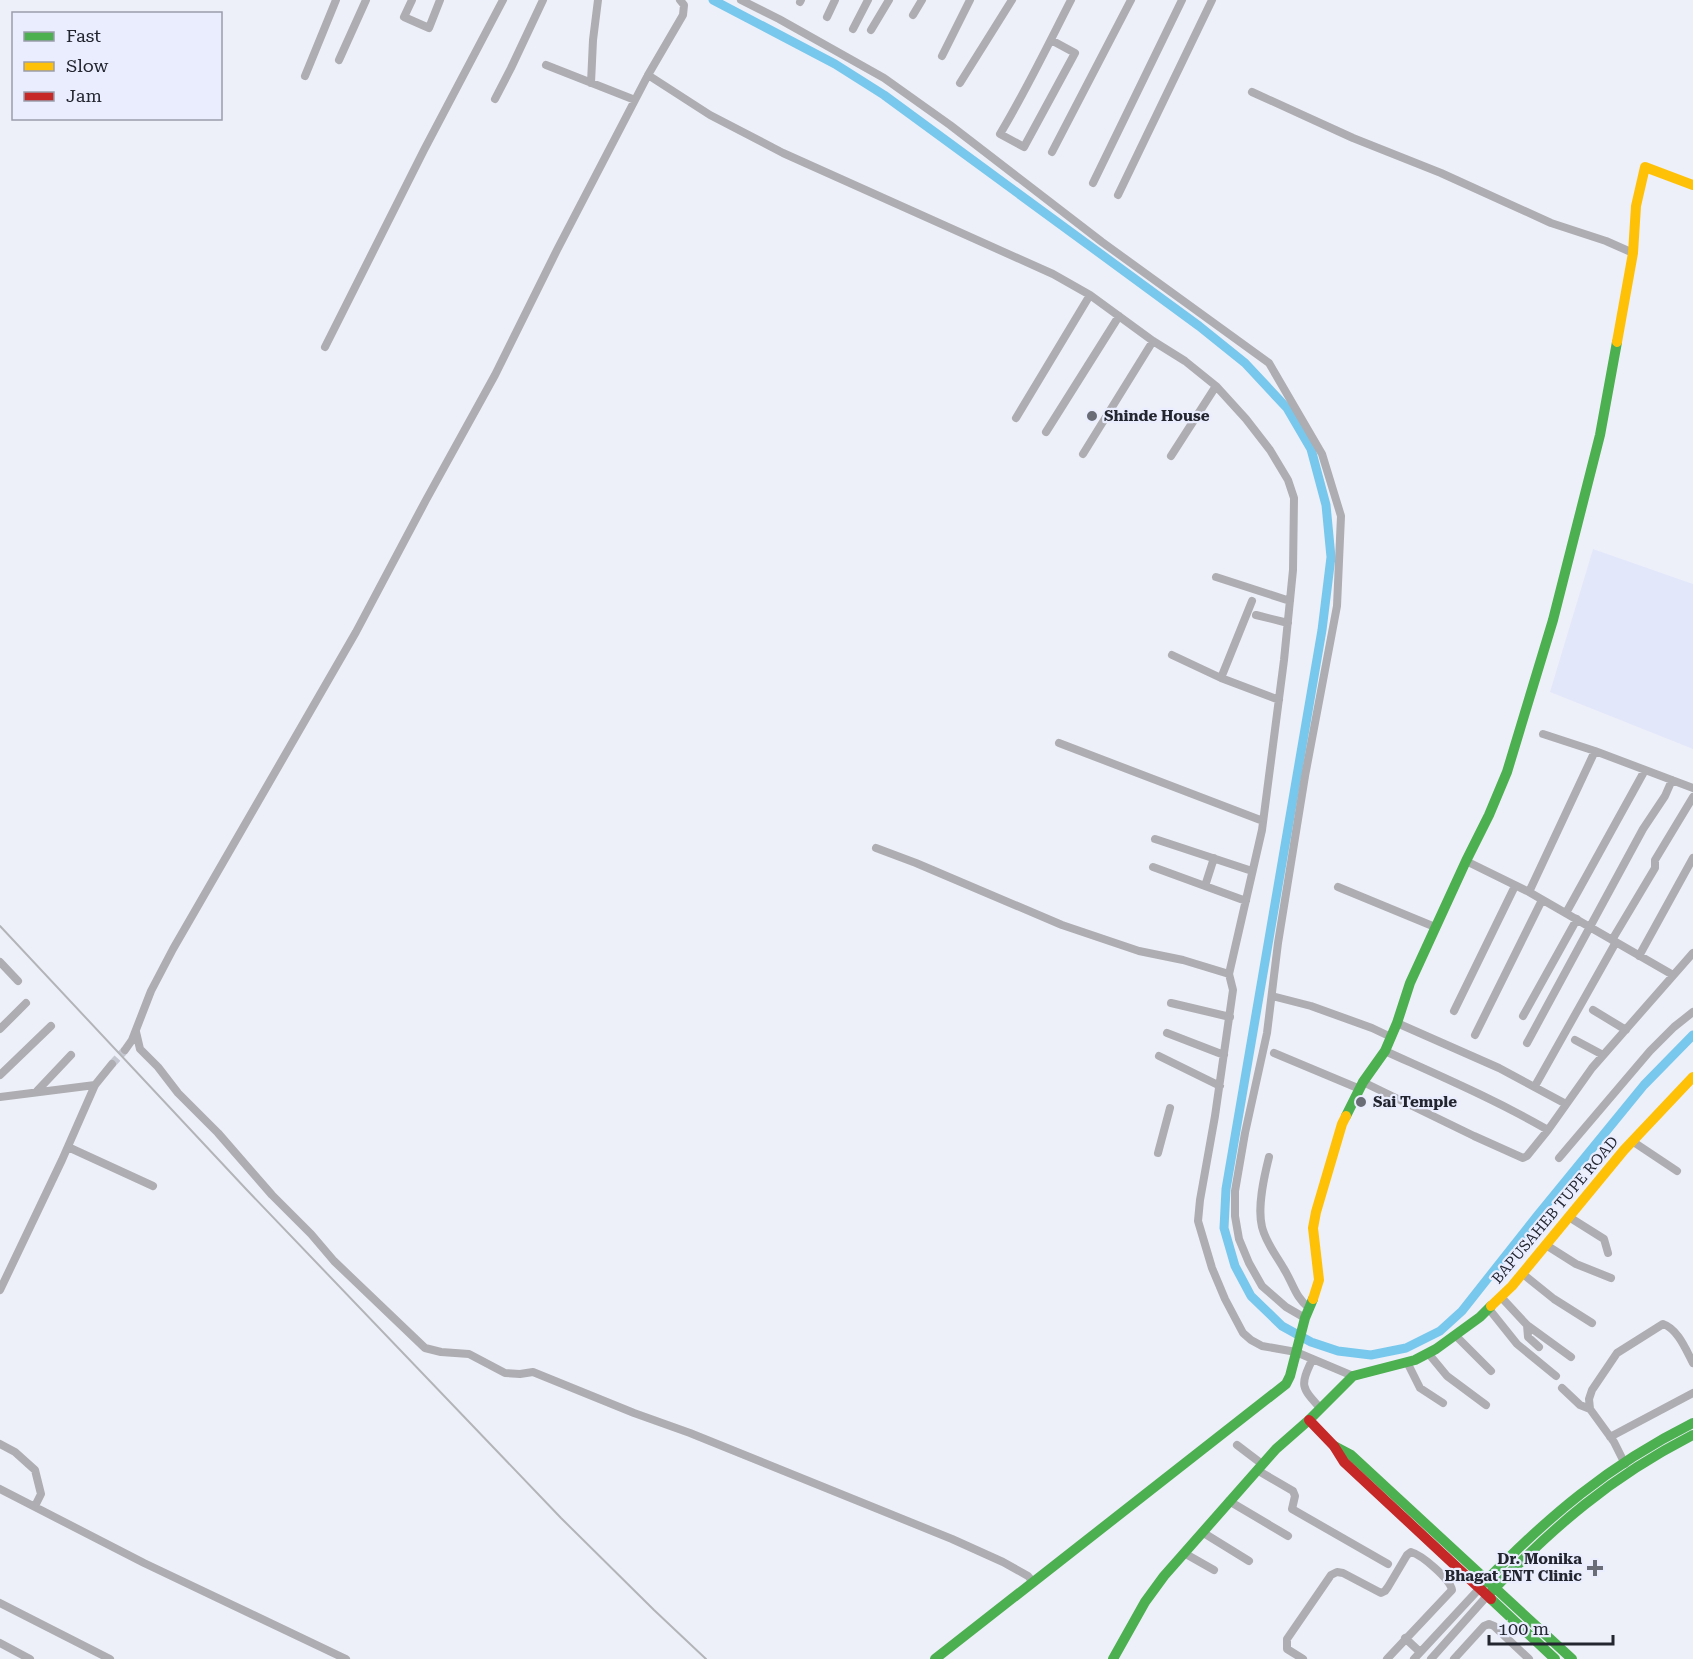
<svg xmlns="http://www.w3.org/2000/svg" width="1693" height="1659" font-family="'Roboto Serif',serif">
  <style>
    .built { fill: #e3e7fa }
    .lines { fill: none; stroke-linecap: round; stroke-linejoin: round }
    .canal { stroke: #78c8ed; stroke-width: 9 }
    .street-tunnel { stroke: #c5c7d1; stroke-width: 8; stroke-dasharray: 8 4; stroke-linecap: butt }
    .street { stroke: #adadb2; stroke-width: 8 }
    .fast { stroke: #4caf50; stroke-width: 10 }
    .slow { stroke: #ffc107; stroke-width: 10 }
    .jam { stroke: #c62828; stroke-width: 10 }
    .rail { stroke: #b2b4b8; stroke-width: 2 }
    .poi-dot { fill: #6a6c76; stroke: #e9edfe; stroke-width: 2 }
    .labels { text-anchor: middle; stroke-width: 4.5; stroke-linejoin: round; paint-order: stroke }
    .poi-label { font-size: 15px; font-weight: bold; fill: #23252f; stroke: #e9edfe; text-anchor: start }
    .street-label { font-size: 15px; fill: #23252f; stroke: #e9edfe }
  </style>
  <rect width="100%" height="100%" fill="#eef0f9"/>
  <path class="built" d="M1593,549L1693,584V749L1550,692Z"/>
  <g class="lines">
    <path class="canal" d="M713,0L835,64L884,95L1199,326L1245,363L1287,408L1311,449L1326,505L1331,557L1322,630L1226,1189L1224,1228L1235,1266L1251,1296L1282,1326L1311,1342L1338,1351L1371,1355L1406,1348L1440,1331L1462,1311L1537,1216L1644,1085L1693,1035"/>
    <path class="street-tunnel" d="M112,1064L125,1050"/>
    <path class="street" d="M412,0L404,17L429,28L440,0
      M741,0L779,19L884,78L950,125L1102,242L1269,363L1322,454L1341,516L1337,606L1305,776L1278,943L1267,1033L1245,1133L1235,1191V1216L1239,1239L1249,1263L1262,1286L1286,1307L1305,1318
      M800,2L801,0
      M913,15L922,0
      M827,17L835,0
      M853,29L868,0
      M871,30L889,0
      M1051,40L1075,53L1024,147L1000,134C1026,91 1048,45 1071,0
      M942,56L970,0
      M339,60L366,0
      M546,65L635,100
      M648,75L710,115L783,153L1053,274L1090,295L1153,341L1185,361L1216,386L1246,419L1270,450L1288,480L1294,498L1293,570L1284,660L1262,830L1229,974
      M305,76L336,0
      M591,83L593,40L598,0
      M960,83L1012,0
      M1252,92L1353,138L1441,173L1551,223L1606,241L1633,253
      M495,99L511,68L543,0
      M1052,152L1131,0
      M1093,183L1182,0
      M1118,195L1212,0
      M325,347L424,150L503,0
      M1016,418L1090,295
      M1046,432L1119,316
      M1083,454L1153,341
      M1171,456L1216,386
      M1216,577L1290,601
      M1256,615L1288,623
      M1172,655L1221,678L1279,700
      M1221,678L1252,601
      M1543,734L1595,751L1693,788
      M1059,743L1263,821
      M1155,839L1252,871
      M876,848L916,863L1062,925L1139,951L1183,960L1229,974L1233,990L1215,1116L1200,1200L1198,1221L1212,1268L1225,1299L1243,1333L1251,1340L1262,1346L1296,1352L1353,1376
      M1466,861L1529,892L1673,975
      M1153,867L1246,901
      M1205,886L1214,858
      M1338,887L1435,927
      M1529,892L1595,751
      M1566,913L1645,770
      M1612,940L1655,868V860L1693,797
      M1639,956L1693,858
      M0,962L18,981
      M1272,996L1311,1006L1372,1028L1391,1037
      M1171,1003L1230,1017
      M1593,1010L1626,1030
      M1454,1011L1515,886
      M1523,1016L1577,919
      M1397,1023L1499,1068L1566,1104
      M0,1029L26,1003
      M136,1032L140,1049L158,1067L178,1093L218,1133L272,1195L311,1234L334,1261L425,1348L441,1352L469,1354L505,1373L520,1374L533,1372L634,1413L690,1433L952,1539L1003,1562L1028,1576L1033,1582
      M1167,1033L1224,1055
      M1475,1035L1542,900
      M1575,1040L1603,1055
      M1527,1043L1643,829L1665,796L1672,780
      M125,1050L132,1040L151,991L173,949L356,632L426,500L495,375L557,250L648,75L683,15L684,5L680,0
      M1385,1051C1440,1076 1496,1100 1548,1130
      M1274,1053L1360,1089
      M1159,1056L1220,1086
      M0,1075L51,1026
      M1363,1082L1474,1136L1523,1158L1527,1156L1548,1130L1592,1068L1693,953
      M1535,1086L1616,942
      M37,1091L71,1055
      M0,1097L95,1085
      M1632,1141L1677,1171
      M68,1147L153,1186
      M1158,1153L1170,1108
      M1269,1157C1264,1177 1257,1207 1262,1227C1266,1243 1276,1255 1284,1269C1293,1283 1295,1297 1309,1308
      M1559,1158L1650,1051L1674,1027L1693,1012
      M1569,1217L1604,1239L1608,1253
      M1546,1245L1576,1264L1611,1278
      M1523,1274L1554,1299L1592,1323
      M0,1290L62,1160L95,1085L112,1064
      M1501,1297L1527,1325L1571,1357
      M1489,1309L1517,1344L1556,1376
      M1527,1325L1528,1337L1539,1347
      M1455,1335L1491,1371
      M1428,1353L1447,1376L1486,1405
      M1312,1360C1300,1386 1301,1387 1320,1408
      M1407,1362L1420,1388L1443,1403
      M1562,1388L1580,1405L1590,1409
      M1610,1437L1693,1393
      M0,1444L15,1452L35,1470L41,1494L35,1506
      M1237,1445L1262,1464
      M1625,1464L1614,1442L1590,1409L1589,1399L1592,1390L1617,1353L1663,1324C1678,1329 1686,1350 1693,1363
      M1257,1470L1293,1491L1295,1496L1292,1509L1388,1564
      M0,1489L144,1563L346,1659
      M1229,1501L1288,1536
      M1202,1532L1249,1561
      M1184,1553L1214,1570
      M0,1603L110,1659
      M1405,1638L1420,1652
      M0,1643L30,1659
      M1303,1659L1287,1649V1639L1331,1575L1337,1572L1343,1573L1381,1593L1385,1591L1388,1587L1407,1555L1411,1552C1422,1555 1450,1579 1452,1590L1387,1659
      M1414,1659L1479,1589
      M1431,1659L1487,1596
      M1454,1659L1484,1626L1489,1624L1494,1626L1529,1659"/>
    <path class="fast" d="M1346,1116L1363,1082L1385,1051L1397,1023L1410,983L1466,861L1489,815L1507,772L1553,620L1600,435L1617,342
      M1334,1446L1351,1455L1572,1659
      M1483,1584C1547,1517 1609,1465 1693,1423
      M1491,1592C1554,1526 1611,1477 1693,1435
      M1491,1599L1555,1659
      M935,1659L1286,1384L1290,1376L1305,1318L1313,1299
      M1113,1659L1145,1602L1164,1576L1276,1449L1309,1420L1353,1376L1415,1360L1436,1349L1480,1317L1491,1306"/>
    <path class="slow" d="M1617,342L1633,253L1636,206L1645,167L1693,185
      M1313,1299L1319,1280L1313,1228L1316,1212L1342,1124L1346,1116
      M1491,1306L1512,1286L1624,1150L1693,1077"/>
    <path class="jam" d="M1309,1420L1334,1446L1344,1462L1491,1599"/>
    <path class="rail" d="M0,926L246,1189L561,1518L654,1610L706,1659"/>
  </g>
  <g class="poi-dot">
    <circle cx="1092" cy="416" r="6"/>
    <circle cx="1361" cy="1102" r="6"/>
    <path d="M1592 1559h6v6h6v6h-6v6h-6v-6h-6v-6h6z"/>
  </g>
  <g class="labels">
    <g class="poi-label">
      <text x="1104" y="421">Shinde House</text>
      <text x="1373" y="1107">Sai Temple</text>
      <text x="1582" y="1564" text-anchor="end">Dr. Monika<tspan x="1582" dy="17">Bhagat ENT Clinic</tspan></text>
    </g>
    <g class="street-label">
      <text transform="translate(1555 1210) rotate(-50)" y="5">BAPUSAHEB TUPE ROAD</text>
    </g>
  </g>
  <rect x="12" y="12" width="210" height="108" fill="#e9edfe" stroke="#9a9dab" stroke-width="1.5"/>
  <rect x="24" y="32" width="30" height="9" fill="#4caf50" stroke="#9a9dab" stroke-width="1.5"/>
  <text x="66" y="42" font-size="18" fill="#23252f">Fast</text>
  <rect x="24" y="62" width="30" height="9" fill="#ffc107" stroke="#9a9dab" stroke-width="1.5"/>
  <text x="66" y="72" font-size="18" fill="#23252f">Slow</text>
  <rect x="24" y="92" width="30" height="9" fill="#c62828" stroke="#9a9dab" stroke-width="1.5"/>
  <text x="66" y="102" font-size="18" fill="#23252f">Jam</text>
  <path d="M1489 1635v9h124v-9" fill="none" stroke="#23252f" stroke-width="3"/>
  <text x="1498" y="1635" font-size="18" fill="#23252f" stroke="#e9edfe" stroke-width="4.5" paint-order="stroke">100 m</text>
</svg>
